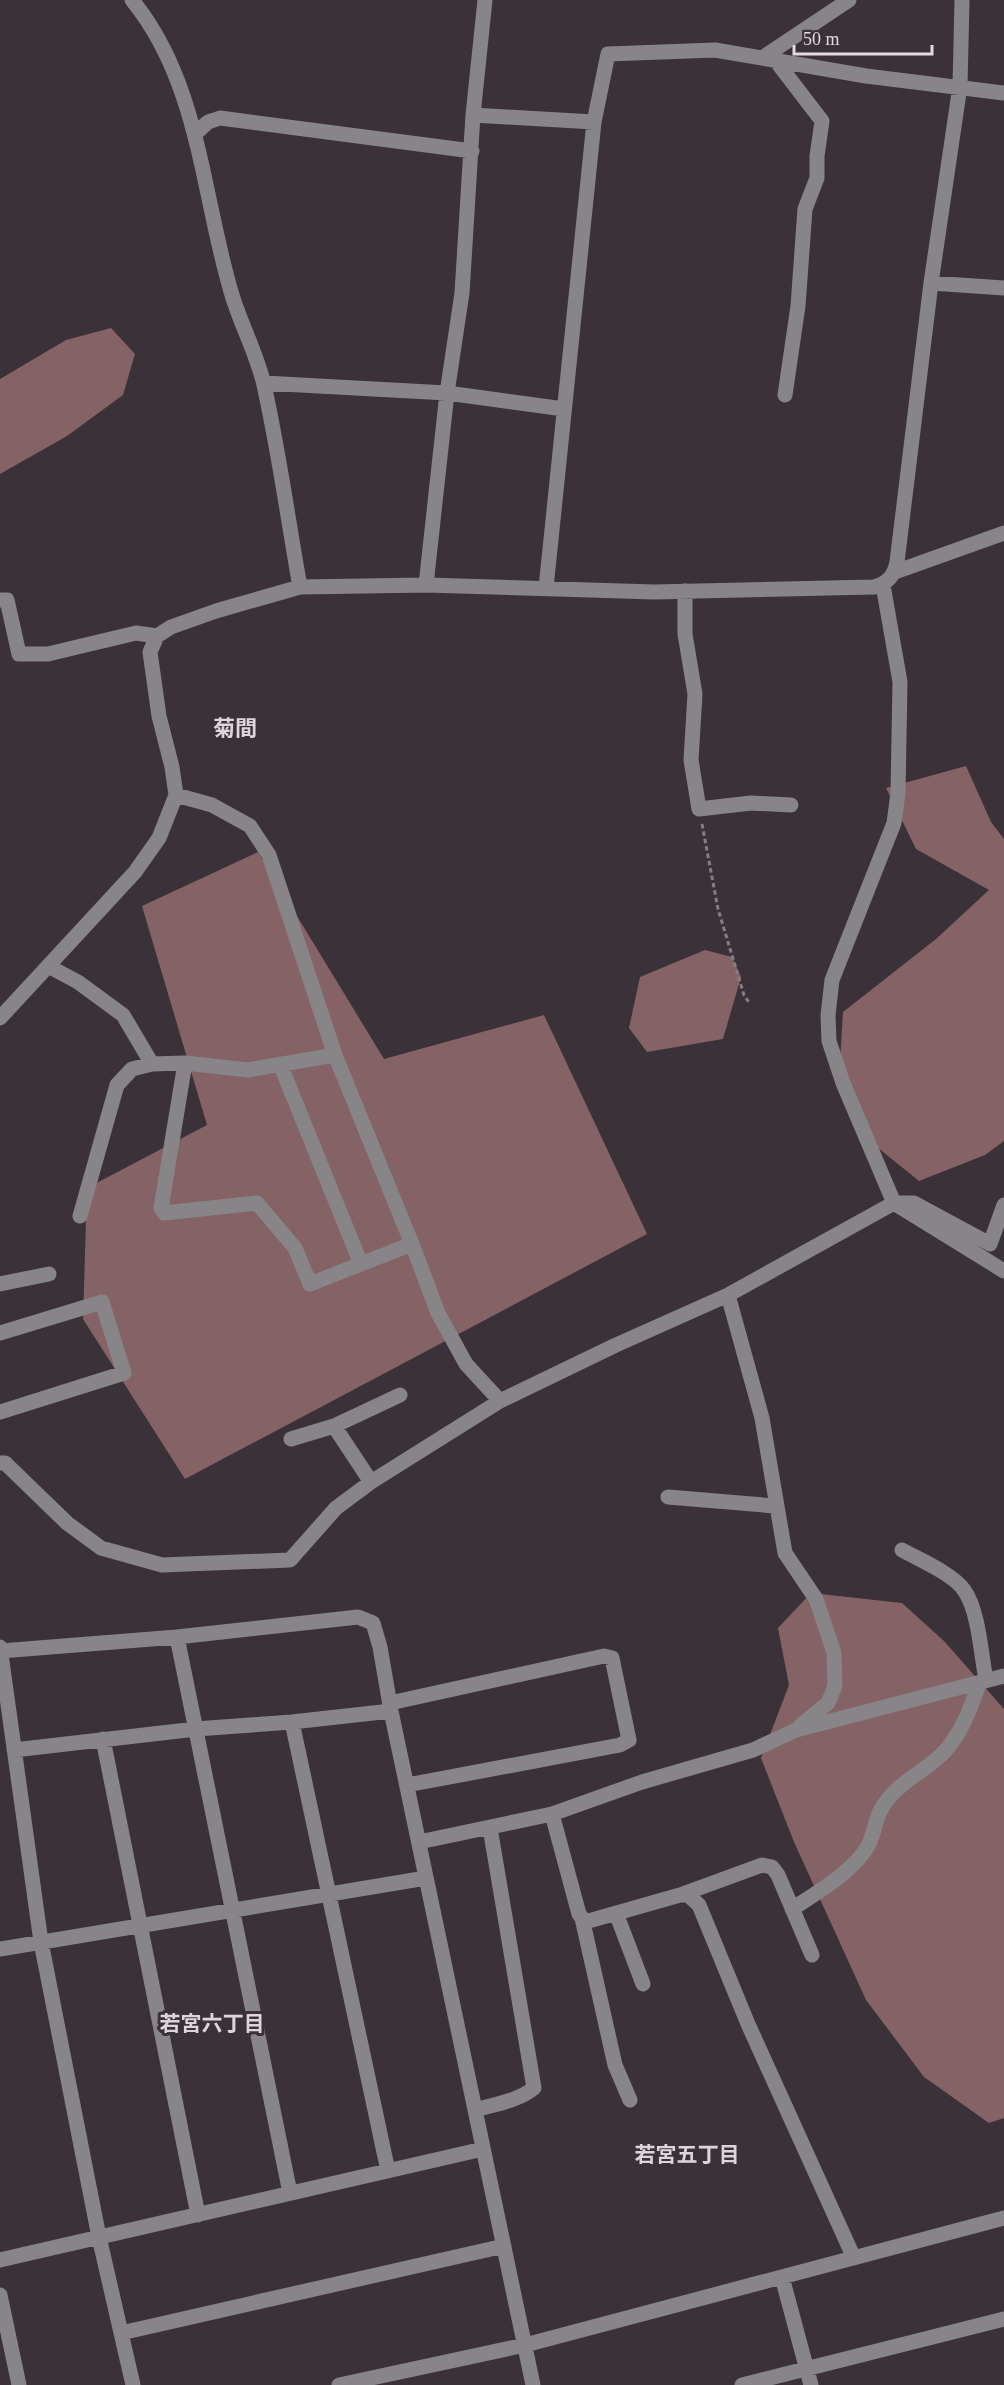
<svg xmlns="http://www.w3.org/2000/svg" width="1004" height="2385" font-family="'Times New Roman','Noto Sans JP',serif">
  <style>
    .forest { fill: #856265 }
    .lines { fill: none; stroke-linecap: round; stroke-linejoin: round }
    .path { stroke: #857e84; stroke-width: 3; stroke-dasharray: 4.5 3; stroke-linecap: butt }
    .minor { stroke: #888589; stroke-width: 15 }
    .labels { text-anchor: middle; stroke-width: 6; stroke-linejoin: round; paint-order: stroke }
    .neighbourhood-label { font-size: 21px; font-weight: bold; fill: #dfd4db; stroke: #3a3238 }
    .quarter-label { font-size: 22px; font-weight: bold; fill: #dfd4db; stroke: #3a3238 }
  </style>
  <rect width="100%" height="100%" fill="#3a3238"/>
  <path class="forest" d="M111,328L135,354L123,395L67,436L0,474V379L66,340Z
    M966,766L991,822L1004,839V1141L985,1155L919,1181L867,1139L839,1080L843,1012L936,939L989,890L916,849L886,788Z
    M258,852L384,1059L544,1015L647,1234L185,1479L83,1319L87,1188L207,1125L142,906Z
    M705,950L732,957L741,977L723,1039L647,1052L629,1028L640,977Z
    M811,1593L902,1603L944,1641L1004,1709V2118L989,2123L924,2077L866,2000L794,1842L761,1758L789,1685L778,1628Z"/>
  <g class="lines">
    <path class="path" d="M702,824L718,909L744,995L750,1004"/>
    <path class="minor" d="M132,0C200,83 202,196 232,295C241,325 257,354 264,385C279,452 288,520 300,587
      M762,58L849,0
      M776,61L822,121L817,156V178L805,209L798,306L785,395
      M473,115L594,122
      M195,134L208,122L220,118L472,151
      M931,283L1004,288
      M264,383L447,393L564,409
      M895,572L1004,533
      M426,585L447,393L462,293L473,115L485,0
      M883,585L900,682L898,793L894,823L832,980L828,1015L829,1041L843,1083L894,1203L1004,1271
      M546,588L594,122L608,54L715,50L866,76L1004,93
      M685,591V634L695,694L691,760L699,809L751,803L791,805
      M0,600H7L19,654H48L136,633L157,636
      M176,795L212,805L250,826L269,855L335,1055L412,1244L438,1313L466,1364L500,1401
      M48,966L78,982L123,1015L152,1064
      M0,1018L135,872L159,838L176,795L172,767L159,716L150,652L157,636L171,627L216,611L300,587L426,585L654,592L874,587C888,583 894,576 897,562L931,283L960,86L962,0
      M185,1063L161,1208L164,1213L257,1203L295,1248L310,1284L412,1244
      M280,1064L361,1264
      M80,1216L117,1085L132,1069L152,1064L185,1063L248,1070L335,1055
      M0,1284L49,1274
      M728,1295L762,1418L785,1553L816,1599L834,1653L835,1686L828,1703L800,1726
      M0,1333L102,1302L124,1373L0,1412
      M334,1426L371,1482
      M291,1439L334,1426L400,1395
      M0,1463H5L67,1523L101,1548L162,1565L290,1560L336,1508L371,1482L500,1401L616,1345L728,1295L894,1203H914L990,1244L1004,1205
      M668,1497L775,1506
      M902,1550C920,1560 953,1574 964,1590C979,1611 981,1655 986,1680
      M177,1637L290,2193
      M0,1647L41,1942L99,2237L133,2385
      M0,1651L177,1637L358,1617L373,1623L380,1647L391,1711L533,2385
      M390,1703L604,1656L612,1658L629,1740L620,1745L407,1785
      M292,1722L388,2171
      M103,1739L198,2215
      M14,1750L196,1729L292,1722L391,1711
      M552,1814L579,1914L585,1922L680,1895H688L699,1905L748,2024L854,2258
      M419,1842L552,1814L642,1782L753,1750L796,1730L1004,1676
      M680,1895L762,1865L772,1867L778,1875L812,1955
      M792,1909C816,1893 856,1870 869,1844C877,1826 874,1815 889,1798C904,1779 929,1769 945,1751C963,1731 971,1706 980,1682
      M616,1913L643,1984
      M582,1918L615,2065L630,2100
      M0,1949L426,1878
      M475,2110C495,2104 518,2101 534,2088L490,1828
      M0,2260L483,2149
      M782,2277L811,2385
      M0,2295L19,2385
      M121,2333L504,2246
      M339,2385L525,2345L1004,2218
      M742,2385L1004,2319"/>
  </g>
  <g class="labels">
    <g class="neighbourhood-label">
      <text x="212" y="2031">若宮六丁目</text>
      <text x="687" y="2162">若宮五丁目</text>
    </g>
    <g class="quarter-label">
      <text x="235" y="736">菊間</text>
    </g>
  </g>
  <path d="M794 45v9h138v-9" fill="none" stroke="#e0dbdf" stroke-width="3"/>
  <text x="803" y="45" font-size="18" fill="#e0dbdf" stroke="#3a3238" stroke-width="4.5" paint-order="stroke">50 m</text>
</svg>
